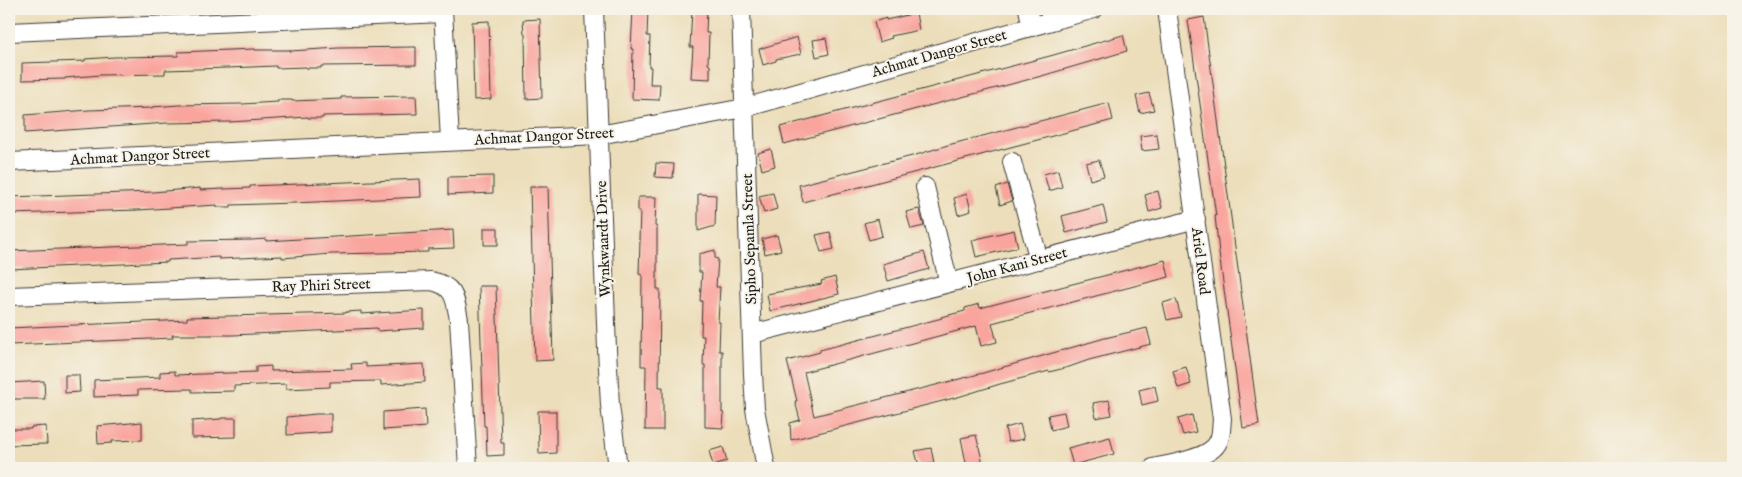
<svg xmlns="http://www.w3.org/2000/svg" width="1742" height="477" font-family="'IM FELL English',serif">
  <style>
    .building { fill: #f9a59e }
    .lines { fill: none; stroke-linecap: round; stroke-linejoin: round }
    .street-casing { stroke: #3b3934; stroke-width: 20 }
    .street { stroke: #fff; stroke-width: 18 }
    .labels { text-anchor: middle; stroke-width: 4; stroke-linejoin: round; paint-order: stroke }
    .street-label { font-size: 15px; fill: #1c1c1c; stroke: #f7f3e8 }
  </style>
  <rect width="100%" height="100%" fill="#f7f3e8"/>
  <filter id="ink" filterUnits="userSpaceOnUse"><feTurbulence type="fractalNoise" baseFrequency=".02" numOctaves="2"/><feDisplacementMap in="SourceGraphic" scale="10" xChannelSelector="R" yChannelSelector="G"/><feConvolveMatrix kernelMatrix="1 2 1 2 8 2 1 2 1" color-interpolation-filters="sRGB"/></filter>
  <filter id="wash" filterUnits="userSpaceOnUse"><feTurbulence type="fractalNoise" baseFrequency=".0096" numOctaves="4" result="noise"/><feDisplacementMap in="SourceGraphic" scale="20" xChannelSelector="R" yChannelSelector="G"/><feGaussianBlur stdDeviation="1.12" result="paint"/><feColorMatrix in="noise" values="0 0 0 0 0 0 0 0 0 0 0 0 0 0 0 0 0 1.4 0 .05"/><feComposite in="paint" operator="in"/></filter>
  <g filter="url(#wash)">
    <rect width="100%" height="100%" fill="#ecdeba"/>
    <g id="blocks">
      <path class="building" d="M633,9H648L647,36H650L649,67H651L650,84H660L659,100L632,99L633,49H631Z
        M692,9H707L706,33H709L708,64L710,65V79L691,78L693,47H690Z
        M916,13L919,30L891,36L892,38L879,42L874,22L886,18V20Z
        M1204,17L1259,425L1243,428L1219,253L1215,216H1216L1188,20Z
        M540,19L542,98L526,99L525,34H524L523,20Z
        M489,21L491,99L474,100L472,22Z
        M1123,35L1127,51L1038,77L784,144L780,127L1050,56Z
        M797,37L801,54L776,59V61L763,65L759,49Z
        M826,38L829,54L816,57L813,40Z
        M416,47V65L321,66V68H306V67L276,68V66L227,68L165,70V74L100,75L65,78V79L22,80V63L85,61V59L115,57L178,56V52L255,49V50H290V51L339,48Z
        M1149,93L1154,110L1140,113L1136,96Z
        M416,96L417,114L323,116V118H308V117L230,122L167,123L25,133V115L89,110L152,108V107L179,105L242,104L278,102V100H292V101L341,99V97Z
        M1109,103L1113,120L803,202L799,185L916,155L948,145Z
        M1157,134L1159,149L1142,151L1140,136Z
        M771,149L775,166L762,170L758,153Z
        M1099,160L1104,176L1090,180L1086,163Z
        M656,163L674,164L673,178L655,177Z
        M1058,170L1062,187L1049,191L1044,174Z
        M493,176V193L448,195V177Z
        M420,179L421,197L294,203L231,205V207H217V205L138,210L9,214V197L153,192L200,188V190L250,188V186Z
        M1007,184L1012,201L1000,205L996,188Z
        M530,187H548L553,360L535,361Z
        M1158,191L1162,208L1149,212L1145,195Z
        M773,193L777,209L764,213L759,196Z
        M698,194L716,195L715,226L698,231Z
        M967,194L971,211L958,215L954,198Z
        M638,197H656L655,226L657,227V289H660L659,387H663V430H645L646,366H641L642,275L639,274L640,240H639L640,211H638Z
        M1103,205L1107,222L1066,233L1062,216Z
        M919,209L924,226L911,229L906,212Z
        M878,219L882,236L869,240L864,223Z
        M484,228H498V245H484Z
        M453,230L454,248L428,249V252L331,254L282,258V256L219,259V257L168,260V262L9,269V251L188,244V241L252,240L266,239V241Z
        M1014,230L1018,247L976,257L972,240Z
        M830,232L834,249L821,252L816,235Z
        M777,235L781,250L765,254L762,239Z
        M715,250V258L718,259L716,287H720L718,322H720L719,351H722V413H724L723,428L705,427V365H703L704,336H701L702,301H700L702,272H699V254Z
        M924,252L929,269L888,281L883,264Z
        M1165,260L1169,277L992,323L997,342L981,346L976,326L804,372L814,416L983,373L1105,338L1147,328L1151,344L1089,360L1069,367L1049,372V371L1000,384L958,397L791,440L790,423L800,420L795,401H797L787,361L820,352V350L942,318L941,317L965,311V308L979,304L980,308Z
        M835,277L839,294L770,311L767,294L822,284L821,281Z
        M479,286H496L501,443H504V455L487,456L486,426H484Z
        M1176,299L1181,317L1167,320L1163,303Z
        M424,310V328L377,331V328L233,335H172L173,338L9,345V328L187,320V317L346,313V312L361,311V314Z
        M366,363V367L424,364L425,382L381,385V381L330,382V387L286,389V384L234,386V391L192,392V389L138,390V395L94,397V380L160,377V372L175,371V375L256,372V367L271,366V371L352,369L351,364Z
        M1186,367L1191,384L1178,388L1173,371Z
        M65,375H79L80,392L65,393Z
        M44,381L45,399H9V383Z
        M1155,386L1158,401L1142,405L1139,390Z
        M1109,400L1112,415L1096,418L1093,403Z
        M425,409L426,427L383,430V412Z
        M538,411H556V453L539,454Z
        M1064,412L1067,426L1051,430L1048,415Z
        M316,414H331V432L287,435V417Z
        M1192,415L1196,432L1183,435L1178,419Z
        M221,418H236V437L192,438V421L221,419Z
        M142,422V440L112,441V443L98,444L97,426Z
        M1020,424L1024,439L1008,442L1005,428Z
        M46,426L47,444L9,445V429H31V427Z
        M976,435L984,468H967L961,438Z
        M1110,437L1114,454L1073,465L1068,448Z
        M723,447L727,461L713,465L709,451Z
        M931,448L934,463L919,466L915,451Z"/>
    </g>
  </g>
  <g filter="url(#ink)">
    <use href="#blocks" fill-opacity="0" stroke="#3b3934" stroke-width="1"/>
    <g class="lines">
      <defs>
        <path id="street" d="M443,9L450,141
          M594,9L607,349L610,405L618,468
          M741,9L753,374L755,409L766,468
          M1028,9L1032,27
          M9,32L443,13
          M9,162L599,135L744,108L1094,9
          M1012,162L1039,260
          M925,187L949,283
          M9,296L431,281C455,286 455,298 459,320L468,468
          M752,334L1196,219
          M1153,468C1171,464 1210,459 1218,442C1222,435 1221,427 1222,419L1167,9"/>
      </defs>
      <use href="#street" class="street-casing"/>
      <use href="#street" class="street"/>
    </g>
  </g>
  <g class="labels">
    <g class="street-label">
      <text transform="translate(939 53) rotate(-16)" y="5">Achmat Dangor Street</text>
      <text transform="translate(544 136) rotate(-3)" y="5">Achmat Dangor Street</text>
      <text transform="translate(140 156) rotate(-3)" y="5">Achmat Dangor Street</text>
      <text transform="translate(603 239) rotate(-92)" y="5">Wynkwaardt Drive</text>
      <text transform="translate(749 239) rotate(-92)" y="5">Sipho Sepamla Street</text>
      <text transform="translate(1201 261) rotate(83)" y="5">Ariel Road</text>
      <text transform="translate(1017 265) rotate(-15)" y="5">John Kani Street</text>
      <text transform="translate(321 285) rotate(-2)" y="5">Ray Phiri Street</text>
    </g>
  </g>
  <rect width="1742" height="477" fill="none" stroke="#f7f3e8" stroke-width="30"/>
</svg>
